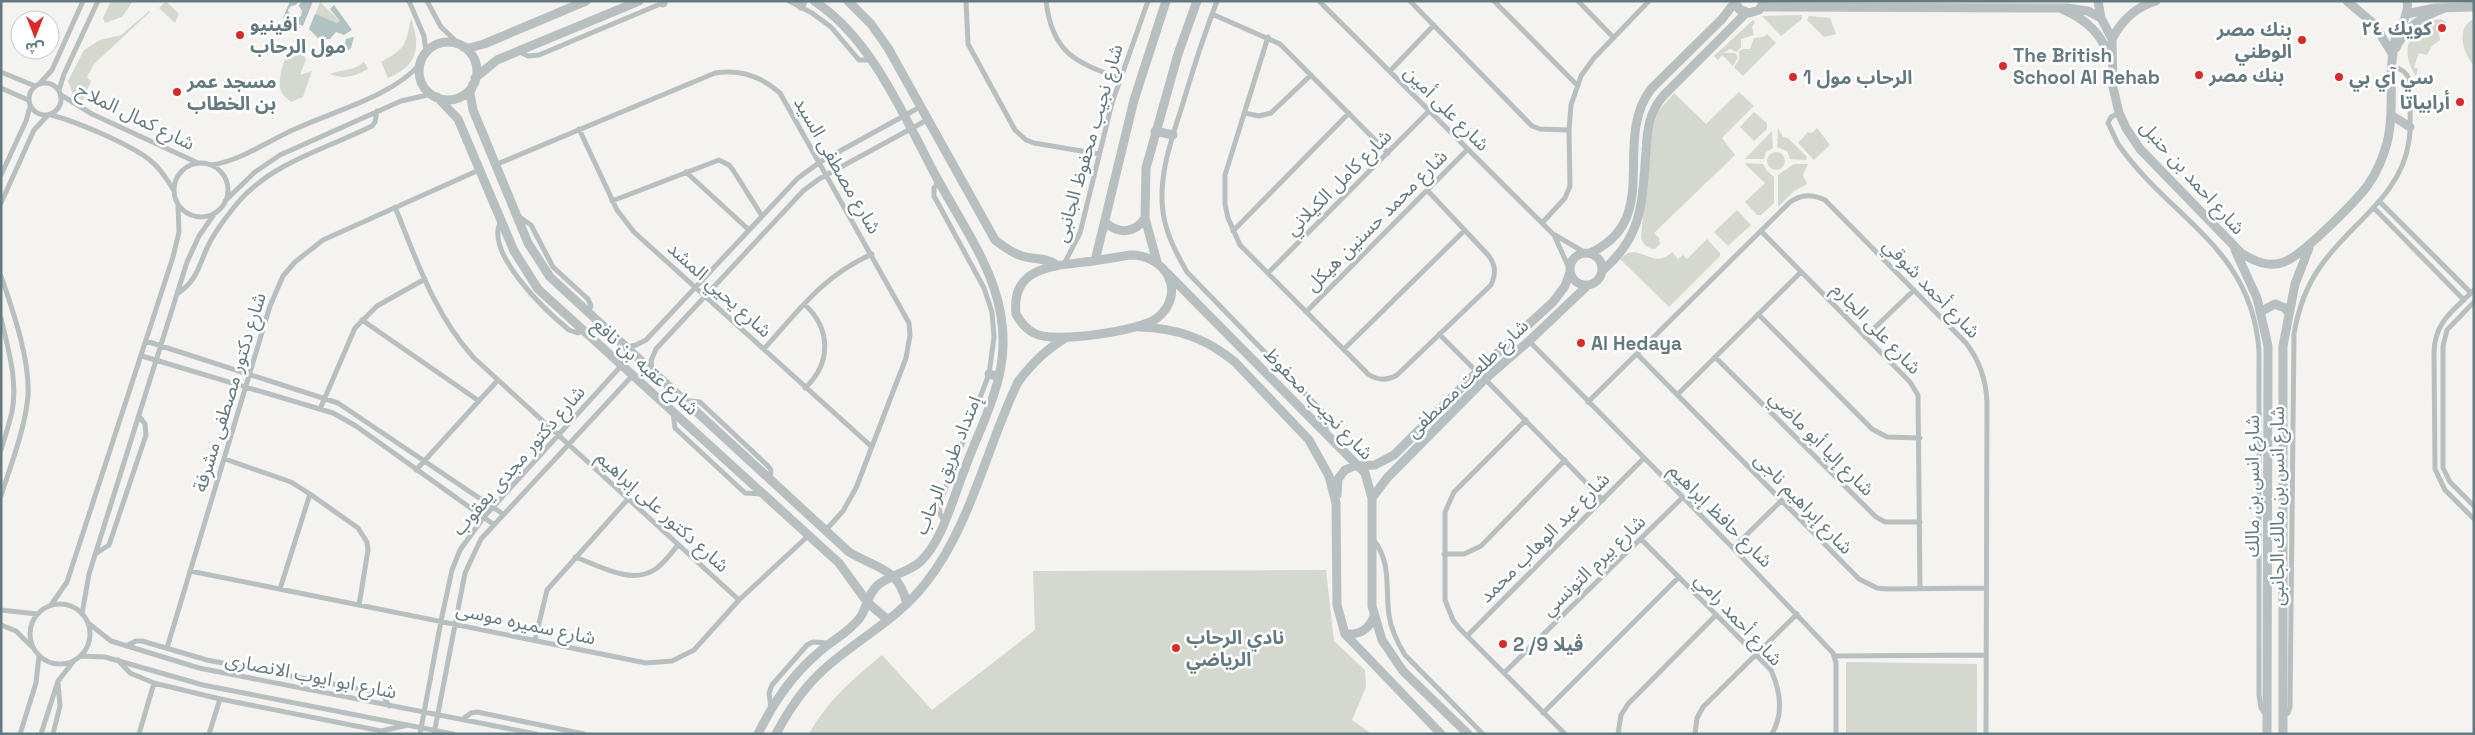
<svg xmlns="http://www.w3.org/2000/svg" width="2475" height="735" font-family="'Space Grotesk','Noto Sans Arabic',sans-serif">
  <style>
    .green { fill: #d4d8cf }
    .water { fill: #b0c2c2 }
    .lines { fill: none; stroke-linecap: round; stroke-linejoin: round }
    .minor { stroke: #b8bfc0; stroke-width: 5 }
    .tertiary { stroke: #b8bfc0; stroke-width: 9 }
    .poi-dot { fill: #dc2827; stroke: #fff; stroke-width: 2 }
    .labels { text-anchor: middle; stroke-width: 5; stroke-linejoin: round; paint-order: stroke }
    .poi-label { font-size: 19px; font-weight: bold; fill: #637a80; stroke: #fff; text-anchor: start }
    .street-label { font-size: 19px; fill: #637a80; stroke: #fff }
  </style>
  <rect width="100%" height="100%" fill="#f4f3ef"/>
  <path class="green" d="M111,1H133L122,17L105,23L103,18Z
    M166,1L179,14L175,23L159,8Z
    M320,2L340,21L337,23L315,15Z
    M149,11L150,12L94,64L87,77L91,81L83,100L74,97L68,81L84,50L100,40L121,35Z
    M1802,15V19L1781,36L1762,16Z
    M1809,16L1830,18L1836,34L1824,37L1807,20Z
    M411,18C421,47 418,66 388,78L381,62C408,47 405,45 411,18Z
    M2441,19L2447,23L2438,28L2440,40L2432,46L2427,55L2419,53L2414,67L2418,69L2416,76C2398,50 2410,23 2441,19Z
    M2474,19V66C2463,54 2455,27 2474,19Z
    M1753,20L1755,22L1752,27L1754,35L1741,39V47L1737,52L1730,49L1724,53H1735L1738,57L1733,66L1722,55L1718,60L1714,56Z
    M1767,34L1776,43L1743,76L1734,67L1739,60V52L1742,49H1750L1754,38L1763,37Z
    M292,49L300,50L306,59L300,75L312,71L303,97L291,102C288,99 283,96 281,91C277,81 284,55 292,49Z
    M364,62L368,69C355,76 344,80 330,74C342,69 354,71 364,62Z
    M1739,92L1754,106L1722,138L1735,155L1654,233L1659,238L1660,244L1655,249C1648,249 1642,244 1641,237L1651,134L1658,112L1674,93L1706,124Z
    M1754,112L1767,123V129L1754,141L1740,127Z
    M1778,128L1783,137L1788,138L1807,157L1806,160L1790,159L1787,151L1777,147Z
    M1817,128L1830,145L1814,160L1798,143L1808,132L1812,133Z
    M1772,131L1773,148L1766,152L1764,159H1745Z
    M1767 161a9 9 0 1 1 18 0a9 9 0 1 1-18 0Z
    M1747,163L1763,164L1767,171L1774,177V203L1761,215H1757L1745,202L1765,183L1745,164Z
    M1794,164H1808L1803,175L1807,184L1794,191L1778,207V175Z
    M1737,210L1751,225L1728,246L1714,232Z
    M1707,239L1720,253V256L1669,307L1620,259C1639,239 1652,272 1672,252L1678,259L1683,255L1687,259Z
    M1326,570L1334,641L1365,670L1366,687L1352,720L1372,734H809C827,701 854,678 882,655L932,710L1035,630L1033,571Z
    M1846,662L1977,664V734H1846Z"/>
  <path class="water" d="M290,1L298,2L296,5L291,6L288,10L290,17L295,19L301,16L302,11L299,6L301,1H313L303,26L283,18Z
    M334,5L352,30L344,35L336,32L330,39L320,40L309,29L315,14L337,23L340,21L330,9Z
    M354,37L351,48L342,55L331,54L323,46L330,43C336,50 345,48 346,39Z"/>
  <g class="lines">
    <path class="minor" d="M409,1L424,36L426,52
      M427,1L441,27L459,44
      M789,1L812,13L831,27L859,60H872
      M966,1L968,44L1015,130L1026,140L1034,143L1099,154
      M1046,1C1052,53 1076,63 1120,78
      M1217,1C1204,35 1193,69 1183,103C1172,138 1158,175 1163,212C1166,234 1176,253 1187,272L1321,410L1326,422V434
      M1319,1L1554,235L1570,270
      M1410,1L1532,126L1540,129L1569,130
      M1494,1L1577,85
      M1578,1L1613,37
      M1212,14L1280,44L1388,153
      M1268,37L1225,175V204L1228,218L1240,245L1368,374C1378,381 1387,381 1397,375L1491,285C1496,274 1496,265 1488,255L1427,190
      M518,51L528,56L539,55L665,2
      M1390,71L1434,25
      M1,72L35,86
      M41,82L52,70L83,1
      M29 99a16 16 0 1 1 32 0a16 16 0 1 1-32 0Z
      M1,88L28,100
      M59,90L64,74L98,1
      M61,95L92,114L198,163
      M1244,113L1259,116L1271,113L1311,75
      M2119,113L2111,117L2108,123L2118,144C2170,219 2252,247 2259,351V695L2261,708L2267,716
      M51,115C75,121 135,146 152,162C161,169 167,180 173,189
      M579,129L617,210L634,232L872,447
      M174 190a27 27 0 1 1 54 0a27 27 0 1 1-54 0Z
      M212,165C244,159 266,142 295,129C334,111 393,96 420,64
      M495,165L715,73C740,69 761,76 780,93L909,323L910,335L906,358L856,488L843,511L825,531
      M686,172L749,230
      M1,175L26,121L30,107
      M939,181L934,188V196L984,288L992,312L994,337L989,374L939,505L940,514L944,521
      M225,201L255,172L280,155L401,101L432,94
      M612,201L719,160L729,165L733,170L762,216
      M2380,202L2471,293
      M1,203L34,130L47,116
      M395,207C417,261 434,314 474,358L739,600
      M2374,208L2464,300
      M518,216L531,225L553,267L588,299L591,306L588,313
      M501,221C483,252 547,312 569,330L578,333L583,331
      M1542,223L1565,198L1570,186L1569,130L1571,105L1581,76L1594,58L1649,1
      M1233,231L1349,113
      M1761,231L1910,382L1918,395L1920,589
      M1555,235L1584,252
      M1064,264L1080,233L1112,103L1148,1
      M1268,273L1429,111
      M1,276C13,311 30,359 28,396C25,429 11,464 1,496
      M2474,290C2453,311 2435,321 2434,352L2435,469L2445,490L2474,519
      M177,294C199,280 199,262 211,240C219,226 229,213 240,200C276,161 326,149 372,126L375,122L377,111
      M2474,302L2447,330L2443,346V468L2450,482L2474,506
      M804,304C831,328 832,363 805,388
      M1306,312L1467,150
      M1758,314L1872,429L1887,437L1920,438
      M1,318C8,349 18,380 12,412C9,424 5,437 1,450
      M362,320L479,401
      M1439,334L1477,372
      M1865,337L1914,290
      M146,341L338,403L503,514
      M1529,341L1733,548L1833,653L1836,663V734
      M627,347L636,345L646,340L798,178L820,162L920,107
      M764,349C799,310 823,276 872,254
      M1344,349L1465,230
      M1637,354L1859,579L1877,588L1887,589L1986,588
      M142,356L333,413L356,426L493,524
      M1715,357L1876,517L1885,522H1920
      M652,370L651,361L656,349L803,191L819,179L927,120
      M1485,379L1603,500
      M1677,395L1801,272
      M1588,402L1790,202C1802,194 1812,194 1825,200L1966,343C1980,361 1986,379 1987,402L1986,734
      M687,404L691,401L700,402L768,466L771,470L770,480
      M320,409L355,328L377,306L425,279
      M673,413L675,428L745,493L762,494
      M1526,420L1454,492L1445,512V600L1453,620L1459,628L1565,734
      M225,459L291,482L310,494L358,528L367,542L368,550L359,605
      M416,470L498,380
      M1373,539C1392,563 1385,587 1389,615C1391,630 1397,642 1405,655L1483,734
      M1641,539L1771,670C1780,690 1784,713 1772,734
      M1733,548L1781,501
      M95,554L109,545L146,435L145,424L139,416
      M1444,554H1464L1481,546L1565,460
      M575,557C598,565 630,585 654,570C664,564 671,553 678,545
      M190,571L646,663L672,661L694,650L739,600L808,536
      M280,589L310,494
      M30 634a30 30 0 1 1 60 0a30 30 0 1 1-60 0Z
      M51,605L67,582L173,257L179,232L178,205
      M1,610L37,614
      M82,614L89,574L187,262L199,236L215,213
      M88,623L111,641L199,668L536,734
      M1,625L16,631L31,646
      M1467,636L1643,459
      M535,640L547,590L628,499
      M126,646L136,641H142L207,660L375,692L384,697L389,706
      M167,648L270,306L283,276L295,262L323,240L479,170
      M81,656L105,657L203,685L453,734
      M1834,656L1986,655
      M118,660L130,673L154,683L220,699L381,731L408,725
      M1504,673L1682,498
      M771,708L769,693L772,685L807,645L813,642L829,643
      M1543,713L1679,577
      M2283,716L2288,713L2290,707L2294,334C2298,310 2306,287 2320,267C2350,223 2401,197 2409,141C2411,128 2410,115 2410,102C2410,83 2413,73 2393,66
      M463,719L471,713L477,712L584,734
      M20,734L36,683L39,656
      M41,734L58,681L73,662
      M53,734L60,706L58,683
      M139,734L154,683
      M209,734L220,699
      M420,734L441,621L452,570L460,550L484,517L621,366
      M434,734L465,573L481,539L632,376
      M1618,734L1621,715L1628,704L1716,615
      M1695,734L1697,718L1703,707L1797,614"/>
    <path class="tertiary" d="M662,1L663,3
      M848,1L871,24L888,48L995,240C1004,247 1012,253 1022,256C1035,260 1045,257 1057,265
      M1735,1L1739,9L1749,13L1759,10L1764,2
      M2098,1L2101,18L2112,39L2113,87L2119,113L2126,128L2140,149L2241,253C2254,261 2268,268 2284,262C2302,256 2356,201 2368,185C2377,172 2383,158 2387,143C2395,111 2388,77 2394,44C2397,30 2410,16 2407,1
      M2347,1L2374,24L2393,55
      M801,6L803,1
      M1761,7L2067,8L2088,11L2101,18
      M2062,9C2084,18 2102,34 2109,57
      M2406,14L2435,8L2474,7
      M2112,39C2122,20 2135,7 2156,1
      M419 71a29 29 0 1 1 58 0a29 29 0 1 1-58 0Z
      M463,47L469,48L484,44L586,1
      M2396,48C2405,27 2425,15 2445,8
      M475,78L497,60L639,1
      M473,84L470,93L473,110L528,243L550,277L849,552C877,569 898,567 907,604
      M437,97L458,119L514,251L538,289L839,563L868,603L888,620
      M2391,115L2410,127
      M1155,131L1173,135
      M1105,222C1119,235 1135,233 1145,218
      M2235,250L2257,298L2268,346L2267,734
      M1570 269a16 16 0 1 1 32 0a16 16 0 1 1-32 0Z
      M1590,253C1664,219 1611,142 1651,89L1722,19L1735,2
      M1131,255C1167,255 1187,294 1157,318C1141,331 1052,344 1034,333C1026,329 1020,321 1016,314C1011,268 1051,266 1085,262C1101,260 1116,257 1131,255Z
      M1095,261L1134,100L1166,1
      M1157,262L1145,218L1146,168L1178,54L1197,1
      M1602,271C1643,236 1642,203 1646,152C1647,130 1649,112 1664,95L1746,13
      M1167,273L1365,473L1372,498V606L1382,640L1403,671L1468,734
      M2262,311L2275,304L2285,308L2288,312
      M1139,327C1176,328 1206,338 1235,362L1309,440L1329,476L1336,503L1337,605L1345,634L1441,734
      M989,374L999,377
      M1337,495L1338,479L1345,470L1354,466L1375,465L1394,455L1477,372L1553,302L1565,286L1570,272
      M1372,498L1387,478L1485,379L1529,341L1588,285
      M1345,634C1360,635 1369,630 1374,616
      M758,734C773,703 792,675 818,653C831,641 848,633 859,619C867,609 867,594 878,585C890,575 907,573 920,562C943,540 952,500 964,471C975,440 992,408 999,376C1017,299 973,244 938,180C905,119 873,39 814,1
      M776,734C788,711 802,690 821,672C854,641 896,621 925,584C971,526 986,448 1018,382C1032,363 1046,349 1067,337
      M2283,734V346L2295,284L2309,248"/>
  </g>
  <g class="poi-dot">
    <circle cx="2442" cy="28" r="5"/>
    <circle cx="240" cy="35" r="5"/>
    <circle cx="2302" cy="40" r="5"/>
    <circle cx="2003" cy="66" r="5"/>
    <circle cx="2199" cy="75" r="5"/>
    <circle cx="1793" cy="77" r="5"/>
    <circle cx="2339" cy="77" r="5"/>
    <circle cx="177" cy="92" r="5"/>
    <circle cx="2460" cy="102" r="5"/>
    <circle cx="1581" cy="343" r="5"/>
    <circle cx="1503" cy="644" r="5"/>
    <circle cx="1176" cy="648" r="5"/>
  </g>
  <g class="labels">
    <g class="poi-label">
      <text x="250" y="31">افينيو<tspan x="250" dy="22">مول الرحاب</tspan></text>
      <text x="2432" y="35" text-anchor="end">كويك ٢٤</text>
      <text x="2292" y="36" text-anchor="end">بنك مصر<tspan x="2292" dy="22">الوطني</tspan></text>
      <text x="2013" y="62">The British<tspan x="2013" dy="22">School Al Rehab</tspan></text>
      <text x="2209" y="82">بنك مصر</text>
      <text x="1803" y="84">الرحاب مول 1</text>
      <text x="2349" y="84">سي آي بي</text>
      <text x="187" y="88">مسجد عمر<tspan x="187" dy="22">بن الخطاب</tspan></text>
      <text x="2450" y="109" text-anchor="end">أرابياتا</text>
      <text x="1591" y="350">Al Hedaya</text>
      <text x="1186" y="644">نادي الرحاب<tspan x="1186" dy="22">الرياضي</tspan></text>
      <text x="1513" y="651">ڤيلا 9/ 2</text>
    </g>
    <g class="street-label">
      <text transform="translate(1447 108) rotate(45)" y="7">شارع على أمين</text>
      <text transform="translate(136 116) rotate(26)" y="7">شارع كمال الملاح</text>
      <text transform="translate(1088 143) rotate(-74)" y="7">شارع نجيب محفوظ الجانبى</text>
      <text transform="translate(838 165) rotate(60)" y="7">شارع مصطفى السيد</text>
      <text transform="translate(2193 177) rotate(48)" y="7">شارع احمد بن حنبل</text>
      <text transform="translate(1338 182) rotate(-45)" y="7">شارع كامل الكيلاني</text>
      <text transform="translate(1376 220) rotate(-45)" y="7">شارع محمد حسنين هيكل</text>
      <text transform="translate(1932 288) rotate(46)" y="7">شارع أحمد شوقي</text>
      <text transform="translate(720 289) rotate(42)" y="7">شارع يحيي المشد</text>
      <text transform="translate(1877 328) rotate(46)" y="7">شارع على الجارم</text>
      <text transform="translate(646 366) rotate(42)" y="7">شارع عقبه بن نافع</text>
      <text transform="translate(1467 378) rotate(-44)" y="7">شارع طلعت مصطفى</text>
      <text transform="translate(229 392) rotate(-73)" y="7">شارع دكتور مصطفى مشرفة</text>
      <text transform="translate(1319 403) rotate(46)" y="7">شارع نجيب محفوظ</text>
      <text transform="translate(1822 443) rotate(45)" y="7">شارع إليا أبو ماضي</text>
      <text transform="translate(518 460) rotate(-49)" y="7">شارع دكتور مجدى يعقوب</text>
      <text transform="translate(947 465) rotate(-68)" y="7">إمتداد طريق الرحاب</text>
      <text transform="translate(2252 486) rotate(-90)" y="7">شارع انس بن مالك</text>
      <text transform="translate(1804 503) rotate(46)" y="7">شارع إبراهيم ناجى</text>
      <text transform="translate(2277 506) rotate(-90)" y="7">شارع انس بن مالك الجانبى</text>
      <text transform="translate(663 511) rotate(42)" y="7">شارع دكتور على إبراهيم</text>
      <text transform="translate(1721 515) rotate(45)" y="7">شارع حافظ إبراهيم</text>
      <text transform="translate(1544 537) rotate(-45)" y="7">شارع عبد الوهاب محمد</text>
      <text transform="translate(1593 565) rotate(-44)" y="7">شارع بيرم التونسي</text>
      <text transform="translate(1739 619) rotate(47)" y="7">شارع أحمد رامي</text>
      <text transform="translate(526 623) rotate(12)" y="7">شارع سميره موسى</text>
      <text transform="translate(311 675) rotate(11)" y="7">شارع ابو ايوب الانصارى</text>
    </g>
  </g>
  <rect width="2475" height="735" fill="none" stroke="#637a80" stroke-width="5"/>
  <g transform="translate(35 35) rotate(180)"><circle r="24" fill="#ffffff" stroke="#c1cacc"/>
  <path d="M0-4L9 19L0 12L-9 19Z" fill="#dc2827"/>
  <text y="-8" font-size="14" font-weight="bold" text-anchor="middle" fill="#637a80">ش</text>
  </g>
</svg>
